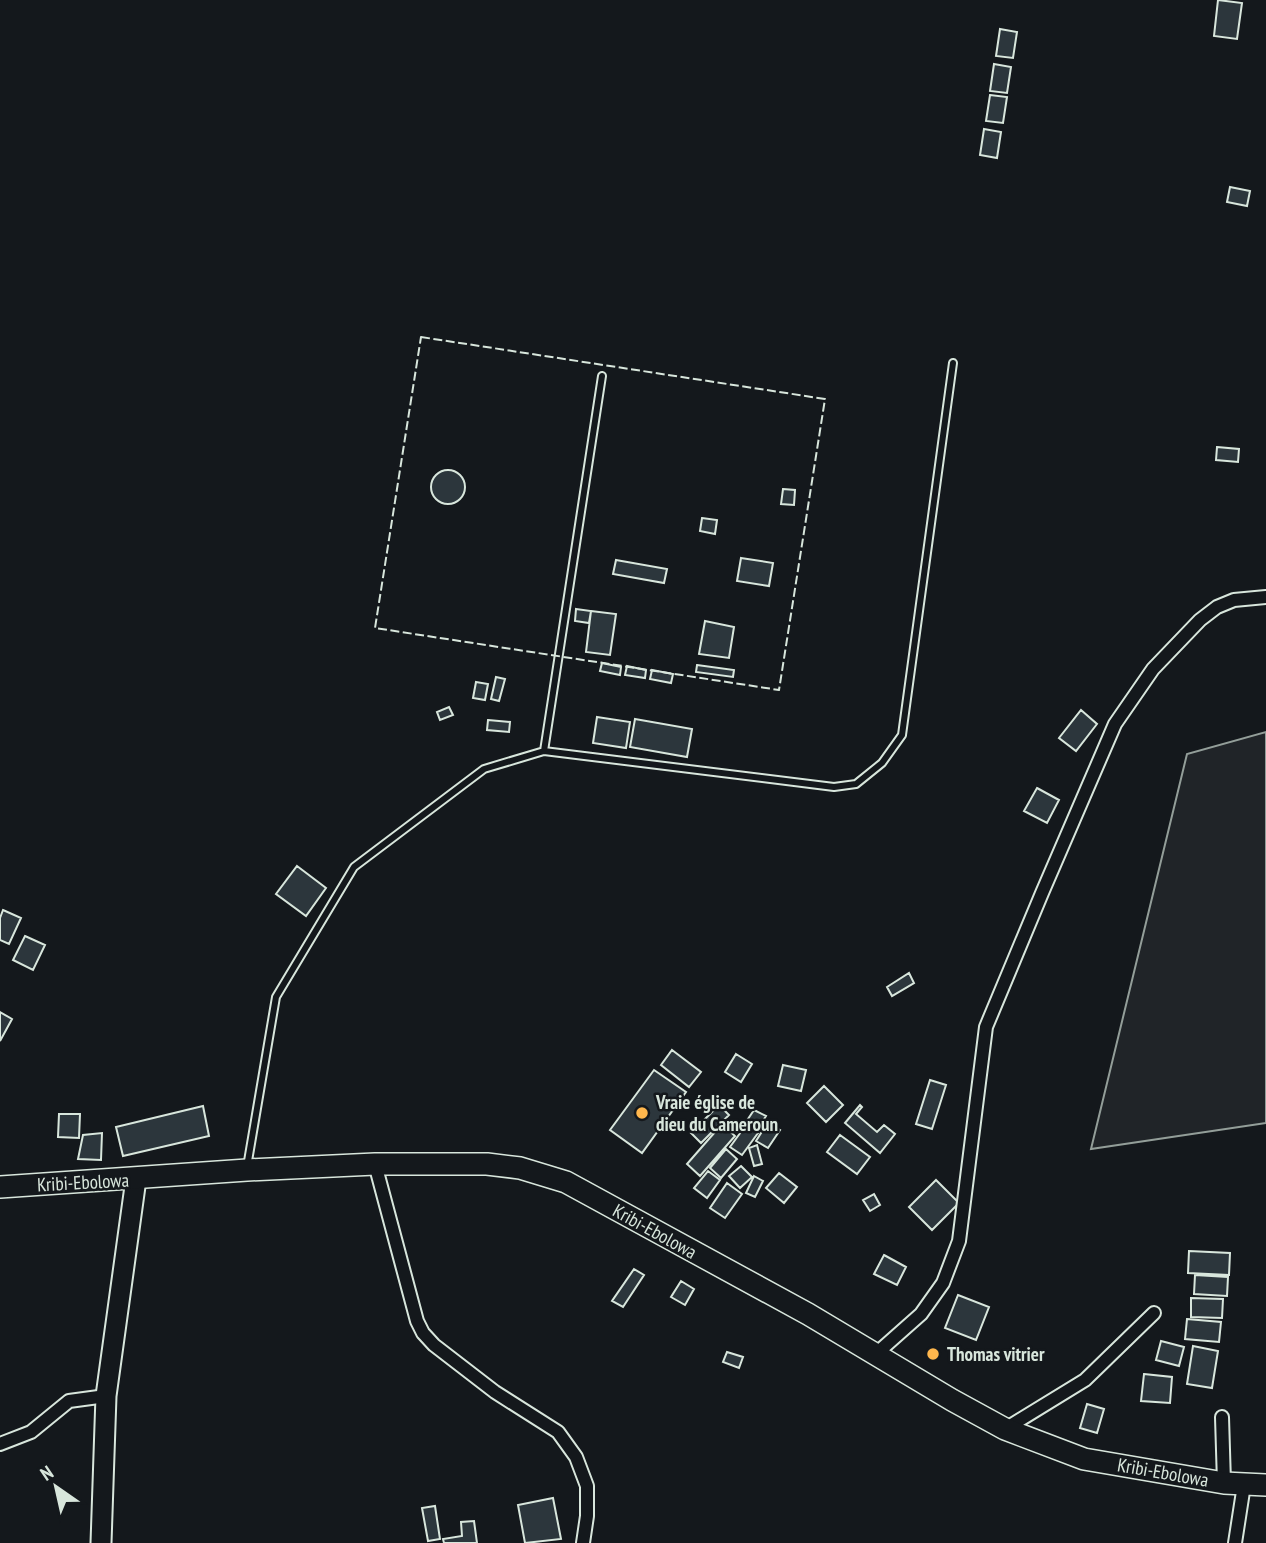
<svg xmlns="http://www.w3.org/2000/svg" width="1266" height="1543" font-family="'PT Sans Narrow',sans-serif">
  <style>
    .green { fill: #202428; stroke: #939e99; stroke-width: 2 }
    .building { fill: #2c363c; stroke: #d8e6dc; stroke-width: 2 }
    .lines { fill: none; stroke-linecap: round; stroke-linejoin: round }
    .service-casing { stroke: #d8e6dc; stroke-width: 10 }
    .minor-casing { stroke: #d8e6dc; stroke-width: 16 }
    .primary-casing { stroke: #d8e6dc; stroke-width: 23 }
    .trunk-casing { stroke: #d8e6dc; stroke-width: 24 }
    .service { stroke: #14181c; stroke-width: 6 }
    .minor { stroke: #14181c; stroke-width: 12 }
    .primary { stroke: #14181c; stroke-width: 19 }
    .trunk { stroke: #14181c; stroke-width: 21 }
    .fence { stroke: #d8e6dc; stroke-width: 2; stroke-dasharray: 9 3.5; stroke-linecap: butt }
    .poi-dot { fill: #ffb74d; stroke: #14181c; stroke-width: 2.5 }
    .labels { text-anchor: middle; stroke-width: 5; stroke-linejoin: round; paint-order: stroke }
    .poi-label { font-size: 19px; font-weight: bold; fill: #d8e6dc; stroke: #14181c; text-anchor: start }
    .street-label { font-size: 19px; fill: #d8e6dc; stroke: #14181c }
  </style>
  <rect width="100%" height="100%" fill="#14181c"/>
  <path class="green" d="M1266,732V1123L1091,1149L1187,754Z"/>
  <path class="building" d="M1218,0L1242,3L1237,39L1214,36Z
    M1000,29L1017,32L1013,58L996,56Z
    M994,64L1011,67L1007,93L990,91Z
    M990,95L1007,97L1003,123L986,121Z
    M984,129L1001,132L997,158L980,155Z
    M1230,187L1250,191L1247,206L1227,202Z
    M1217,447L1239,449L1238,462L1216,460Z
    M431 487a17 17 0 1 1 34 0a17 17 0 1 1-34 0Z
    M783,489L795,490L794,505L781,504Z
    M702,518L717,520L715,534L700,531Z
    M741,558L773,563L769,586L737,581Z
    M616,560L667,569L664,583L613,574Z
    M576,609L591,611L589,623L575,621Z
    M591,611L616,614L610,655L586,652Z
    M705,621L734,627L729,658L699,654Z
    M602,663L621,667L620,675L600,671Z
    M697,665L734,670L733,677L696,672Z
    M627,666L646,670L645,678L625,675Z
    M652,670L673,674L671,683L650,679Z
    M496,677L505,679L499,701L491,699Z
    M476,682L488,684L485,700L473,698Z
    M449,707L453,715L440,720L437,712Z
    M1081,710L1097,724L1076,751L1059,738Z
    M597,717L630,722L626,748L593,743Z
    M635,719L692,729L687,757L630,747Z
    M488,720L510,722L509,732L487,730Z
    M1037,788L1059,800L1047,823L1024,811Z
    M297,866L326,888L306,916L276,894Z
    M3,910L21,918L9,944L0,940V918Z
    M25,936L45,945L33,970L13,960Z
    M909,973L914,983L892,996L887,987Z
    M0,1012L12,1019L0,1041Z
    M672,1050L701,1072L689,1087L661,1065Z
    M736,1054L752,1064L741,1082L725,1072Z
    M783,1065L806,1070L801,1091L778,1086Z
    M654,1070L686,1092L642,1153L610,1130Z
    M930,1080L946,1085L932,1129L916,1124Z
    M824,1086L843,1105L826,1122L807,1103Z
    M719,1105L729,1115L701,1143L691,1133Z
    M860,1105L862,1107L856,1114L877,1132L884,1125L895,1134L880,1153L845,1123Z
    M203,1106L209,1136L123,1156L116,1127Z
    M754,1110L766,1116L758,1129L746,1122Z
    M59,1114H80L79,1138L58,1137Z
    M768,1122L780,1130L768,1148L756,1141Z
    M722,1124L735,1136L700,1176L687,1164Z
    M746,1125L758,1133L742,1155L730,1147Z
    M102,1133L101,1160L78,1159L83,1135Z
    M840,1135L870,1157L857,1174L827,1152Z
    M757,1145L762,1164L754,1166L749,1148Z
    M726,1149L737,1159L721,1178L710,1168Z
    M741,1166L752,1177L740,1188L729,1176Z
    M708,1171L720,1180L707,1198L694,1188Z
    M779,1173L797,1187L784,1203L766,1188Z
    M754,1176L763,1181L755,1197L746,1193Z
    M936,1180L959,1203L932,1230L909,1207Z
    M727,1183L742,1194L725,1218L710,1208Z
    M874,1194L880,1205L870,1211L863,1200Z
    M1189,1251L1230,1253L1229,1275L1188,1273Z
    M884,1255L906,1267L897,1285L874,1274Z
    M634,1269L644,1275L623,1307L612,1301Z
    M1195,1275L1228,1277L1227,1296L1194,1294Z
    M681,1281L694,1289L685,1305L671,1297Z
    M958,1295L989,1307L976,1340L945,1328Z
    M1191,1298L1223,1299L1222,1318L1191,1317Z
    M1187,1319L1221,1322L1219,1342L1185,1339Z
    M1161,1341L1184,1347L1179,1366L1156,1360Z
    M1193,1346L1218,1351L1212,1388L1187,1384Z
    M727,1352L743,1357L739,1368L723,1362Z
    M1144,1374L1172,1377L1170,1403L1141,1401Z
    M1087,1404L1104,1409L1097,1433L1080,1428Z
    M553,1498L561,1539L525,1543L518,1505Z
    M435,1506L440,1539L428,1541L422,1508Z
    M474,1521L477,1543H444L443,1539L462,1536L461,1522Z"/>
  <g class="lines">
    <defs>
      <path id="service" d="M544,751L602,376
        M247,1167L276,997L354,867L484,769L544,751L834,787L856,784L882,763L902,735L953,363"/>
      <path id="minor" d="M375,1164L417,1321L423,1333L434,1345L495,1392L558,1432L576,1457L587,1486V1516L583,1543
        M877,1353L921,1314L943,1283L959,1241L986,1027L1042,893L1115,724L1153,669L1200,620L1217,607L1234,600L1266,597
        M1222,1417L1224,1483
        M1005,1429L1085,1380L1154,1313
        M0,1444L31,1432L69,1401L106,1396
        M1235,1543L1244,1485"/>
      <path id="primary" d="M101,1543L106,1396L136,1179"/>
      <path id="trunk" d="M0,1187L247,1170L375,1164H487L520,1168L566,1182L808,1314L952,1400L1005,1429L1084,1459L1224,1483L1266,1485"/>
    </defs>
    <use href="#service" class="service-casing"/>
    <use href="#minor" class="minor-casing"/>
    <use href="#primary" class="primary-casing"/>
    <use href="#trunk" class="trunk-casing"/>
    <use href="#service" class="service"/>
    <use href="#minor" class="minor"/>
    <use href="#primary" class="primary"/>
    <use href="#trunk" class="trunk"/>
    <path class="fence" d="M421,337L825,399L779,690L375,628Z"/>
  </g>
  <g class="poi-dot">
    <circle cx="642" cy="1113" r="7"/>
    <circle cx="933" cy="1354" r="7"/>
  </g>
  <g class="labels">
    <g class="poi-label">
      <text x="656" y="1109">Vraie église de<tspan x="656" dy="22">dieu du Cameroun</tspan></text>
      <text x="947" y="1361">Thomas vitrier</text>
    </g>
    <g class="street-label">
      <text transform="translate(83 1182) rotate(-3)" y="7">Kribi-Ebolowa</text>
      <text transform="translate(655 1231) rotate(29)" y="7">Kribi-Ebolowa</text>
      <text transform="translate(1163 1472) rotate(10)" y="7">Kribi-Ebolowa</text>
    </g>
  </g>
  <g transform="translate(56 1487) rotate(326)" stroke="#14181c" stroke-width="5" paint-order="stroke">
  <path d="M0-5L12 26L0 18L-12 26Z" fill="#d8e6dc"/>
  <text y="-10" font-size="19" font-weight="bold" text-anchor="middle" fill="#d8e6dc">N</text>
  </g>
</svg>
